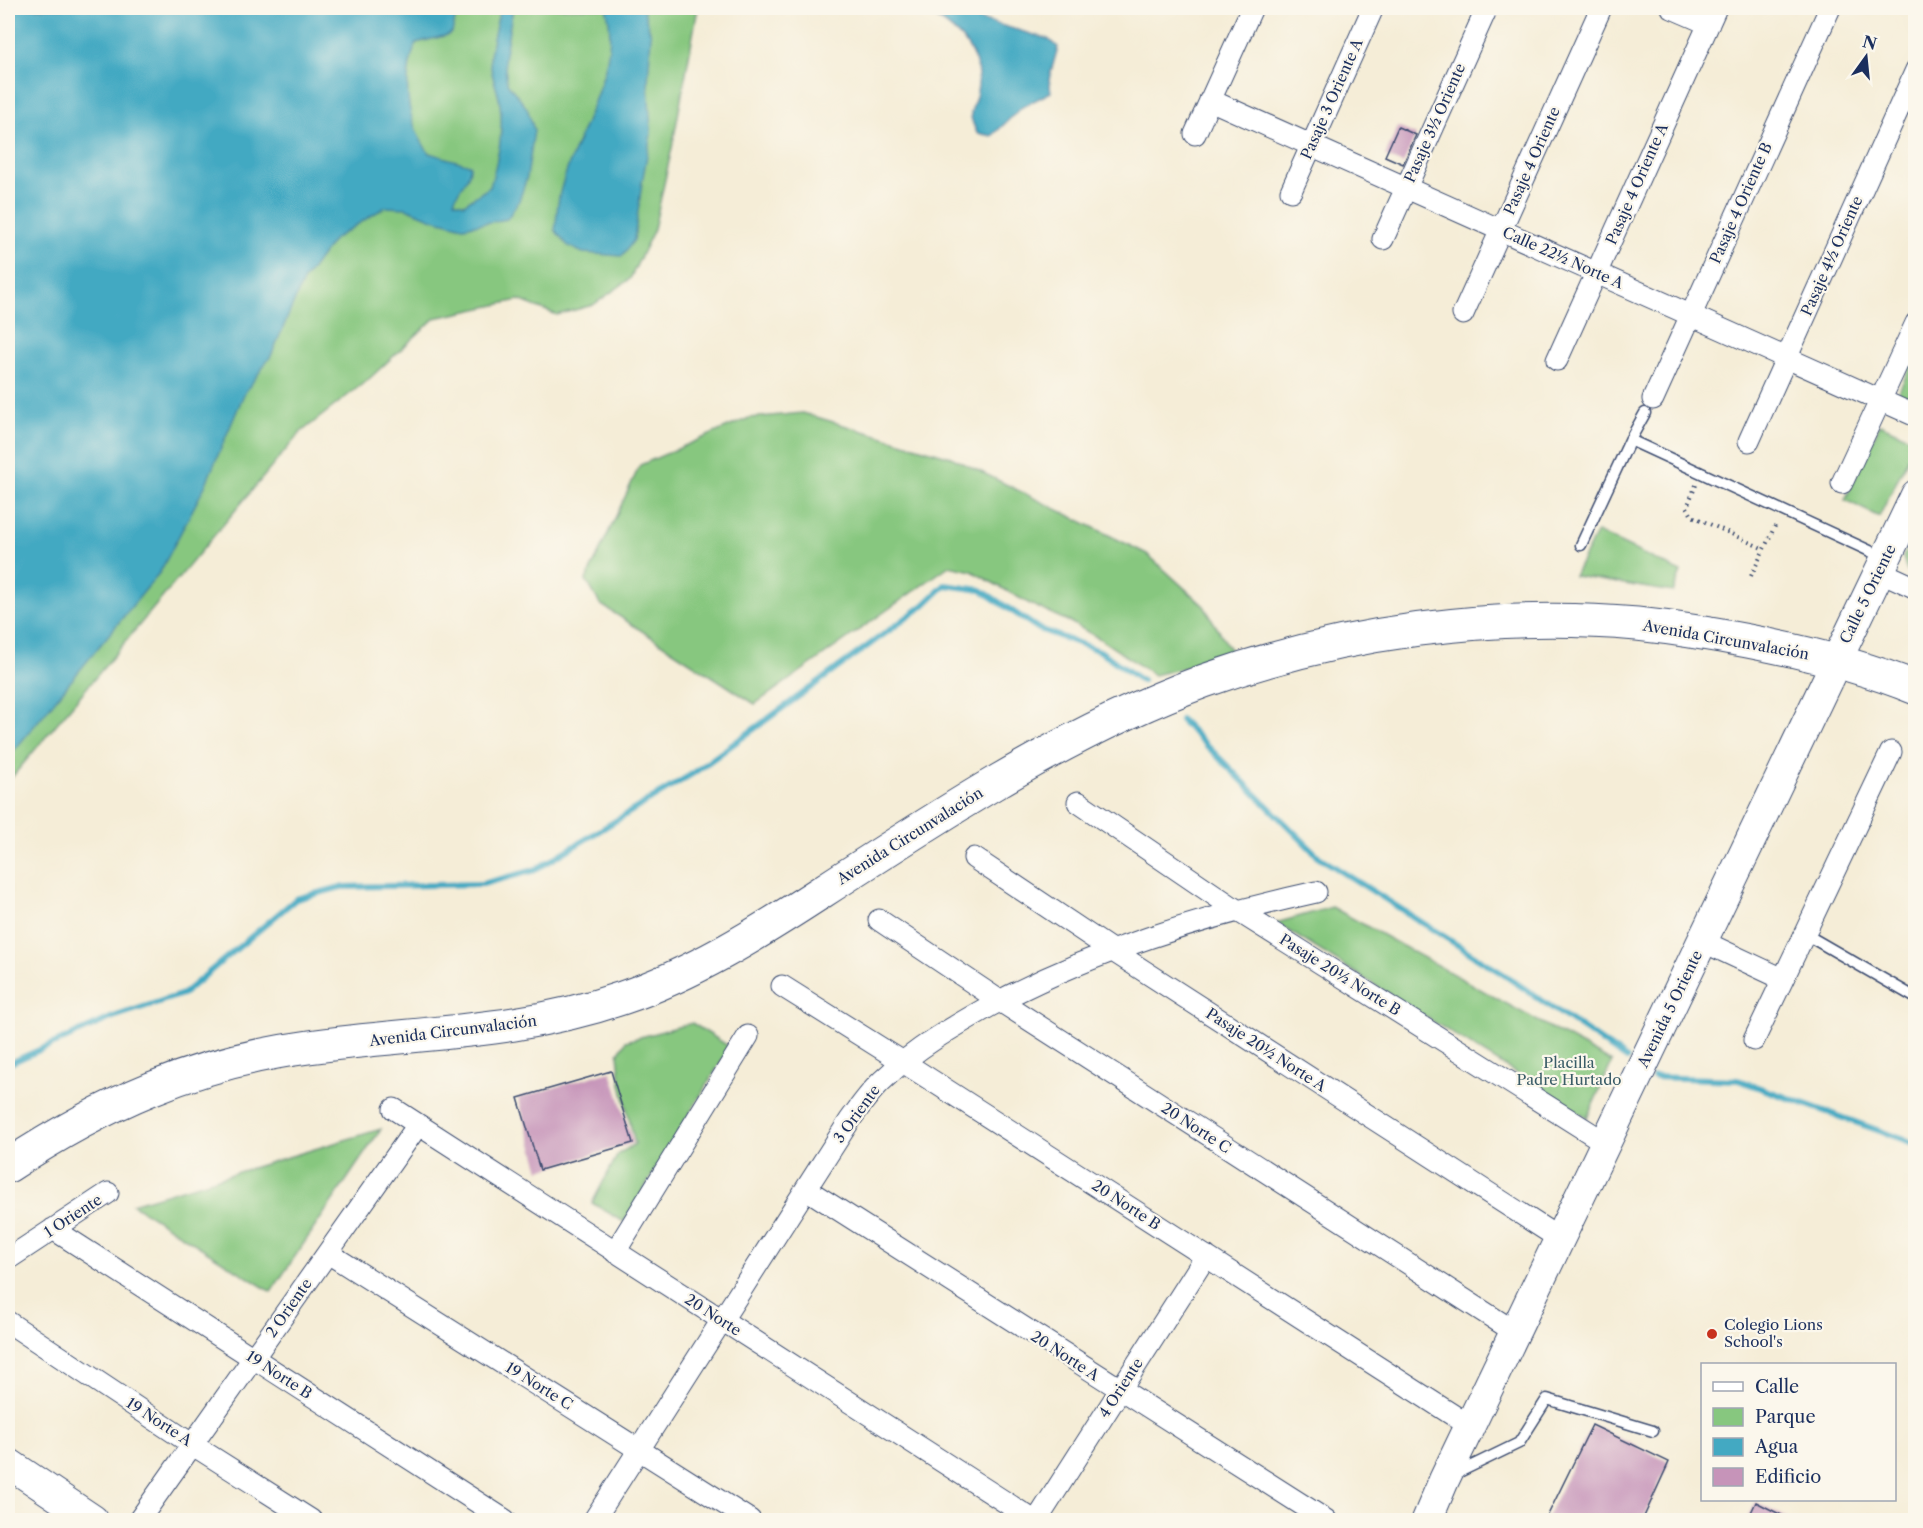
<svg xmlns="http://www.w3.org/2000/svg" width="1923" height="1528" font-family="'Libre Caslon Text',serif">
  <style>
    .green { fill: #87c77f; stroke: #517b6e; stroke-width: 1.5 }
    .water { fill: #43a9c2; stroke: #2f6c90; stroke-width: 1.5 }
    .lines { fill: none; stroke-linecap: round; stroke-linejoin: round }
    .stream { stroke: #43a9c2; stroke-width: 6 }
    .building { fill: #c694b9 }
    .lane-casing { stroke: #3c4c70; stroke-width: 13 }
    .street-casing { stroke: #3c4c70; stroke-width: 23 }
    .secondary-casing { stroke: #3c4c70; stroke-width: 32 }
    .primary-casing { stroke: #3c4c70; stroke-width: 35 }
    .path { stroke: #3c4c70; stroke-width: 4; stroke-dasharray: 1.5 4.5; stroke-linecap: butt }
    .lane { stroke: #fff; stroke-width: 10 }
    .street { stroke: #fff; stroke-width: 21 }
    .secondary { stroke: #fff; stroke-width: 30 }
    .primary { stroke: #fff; stroke-width: 33 }
    .poi-dot { fill: #c8321e; stroke: #fbf7ec; stroke-width: 2 }
    .labels { text-anchor: middle; stroke-width: 4.5; stroke-linejoin: round; paint-order: stroke }
    .street-label { font-size: 15px; fill: #1b2f5e; stroke: #fbf7ec }
    .park-label { font-size: 15px; fill: #3b5d68; stroke: #fbf7ec }
    .poi-label { font-size: 15px; fill: #1b2f5e; stroke: #fbf7ec; text-anchor: start }
  </style>
  <rect width="100%" height="100%" fill="#fbf7ec"/>
  <filter id="ink" filterUnits="userSpaceOnUse"><feTurbulence type="fractalNoise" baseFrequency=".0167" numOctaves="2"/><feDisplacementMap in="SourceGraphic" scale="12" xChannelSelector="R" yChannelSelector="G"/><feConvolveMatrix kernelMatrix="1 2 1 2 8 2 1 2 1" color-interpolation-filters="sRGB"/></filter>
  <filter id="wash" filterUnits="userSpaceOnUse"><feTurbulence type="fractalNoise" baseFrequency=".008" numOctaves="4" result="noise"/><feDisplacementMap in="SourceGraphic" scale="24" xChannelSelector="R" yChannelSelector="G"/><feGaussianBlur stdDeviation="1.35" result="paint"/><feColorMatrix in="noise" values="0 0 0 0 0 0 0 0 0 0 0 0 0 0 0 0 0 1.4 0 .05"/><feComposite in="paint" operator="in"/></filter>
  <g filter="url(#wash)">
    <rect width="100%" height="100%" fill="#f5edd7"/>
    <path class="green" d="M8,8H698L672,148L654,229L630,279L593,305L557,315L519,300L435,318L370,378L300,433L8,782Z
      M1915,357V404L1897,395Z
      M803,413L951,457L1147,554L1204,606L1234,656L1154,675L1100,639L1070,622L1030,604L972,571L949,566L755,704L600,604L586,580L640,465L749,418Z
      M1880,424L1915,440V444L1879,517L1845,500Z
      M1915,530V575L1907,571L1903,557Z
      M1597,532L1681,572L1673,592L1574,576Z
      M1332,907L1612,1062L1587,1118L1276,923Z
      M692,1023L730,1047L624,1222L592,1203L618,1154L635,1144L621,1085L618,1054L626,1041Z
      M381,1129L271,1292L132,1204Z"/>
    <path class="water" d="M8,8H458L452,32L448,35L416,43C402,80 405,120 429,153L470,165C471,179 458,188 454,201L464,204L490,187C498,159 504,133 500,104C498,88 490,75 490,58C491,42 497,24 500,8H513L504,59L507,83L527,108L534,130L527,177L519,201L507,219L463,227L433,219L406,208L385,207L334,239L303,281L271,356L244,394L205,486L160,572L8,758Z
      M606,8H643L651,35L648,82L651,134L642,182L634,240L622,256L583,253L568,246L555,230C557,218 557,205 560,193C573,136 624,66 606,8Z
      M930,8H943L1048,39L1058,47L1049,79L1051,92L1022,107L992,136L977,133C975,128 971,121 971,115C971,108 976,100 977,92C984,53 959,32 929,13Z"/>
    <g class="lines">
      <path class="stream" d="M1181,720L1319,857L1503,974L1627,1059
        M8,1064L113,1017L183,994L296,899L341,887L482,884L535,870L692,774L924,605L945,585L981,590L1039,629L1100,651L1142,681
        M1654,1077L1738,1080L1916,1144"/>
    </g>
    <g id="blocks">
      <path class="building" d="M1398,127L1416,135L1403,164L1385,156Z
        M611,1071L633,1143L540,1170L518,1098Z
        M1592,1425L1669,1462L1642,1521H1545Z
        M1756,1502L1793,1521H1747Z"/>
    </g>
  </g>
  <g filter="url(#ink)">
    <use href="#blocks" fill-opacity="0" stroke="#3c4c70" stroke-width="1.5"/>
    <g class="lines">
      <defs>
        <path id="lane" d="M1630,440L1885,558
          M1581,545L1630,440L1645,413
          M1805,934L1916,998
          M1455,1474L1519,1443L1547,1399L1653,1431"/>
        <path id="street" d="M1672,8L1709,24
          M1210,100L1916,416
          M1195,134L1252,8
          M1291,191L1373,8
          M1383,239L1487,8
          M1463,314L1601,8
          M1557,360L1716,8
          M1653,399L1830,8
          M1749,441L1916,70
          M1842,483L1916,323
          M1879,571L1916,588
          M1078,802L1238,911L1606,1143
          M974,858L1113,951L1560,1239
          M879,920L1000,1001L1515,1332
          M1702,941L1783,979
          M782,986L903,1062L1470,1426
          M1754,1040L1891,752
          M394,1109L1033,1520
          M806,1189L1326,1520
          M53,1229L505,1520
          M615,1252L748,1036
          M328,1253L750,1520
          M8,1259L108,1193
          M8,1322L193,1445L311,1520
          M139,1520L418,1125
          M594,1520L850,1120C861,1105 871,1090 885,1078C916,1048 953,1027 990,1006C1092,951 1203,917 1316,892
          M1037,1520L1206,1256"/>
        <path id="secondary" d="M8,1463L93,1520
          M1427,1520L1444,1480L1916,495"/>
        <path id="primary" d="M8,1166C104,1103 195,1062 309,1047C416,1032 517,1034 622,998C693,974 757,934 820,893C877,856 934,819 993,784C1061,744 1130,708 1204,681C1341,632 1493,611 1637,624C1675,628 1712,634 1748,641C1805,652 1862,666 1916,688"/>
      </defs>
      <use href="#lane" class="lane-casing"/>
      <use href="#street" class="street-casing"/>
      <use href="#secondary" class="secondary-casing"/>
      <use href="#primary" class="primary-casing"/>
      <path class="path" d="M1696,485L1687,507L1692,516L1764,549
        M1751,576L1777,522"/>
      <use href="#lane" class="lane"/>
      <use href="#street" class="street"/>
      <use href="#secondary" class="secondary"/>
      <use href="#primary" class="primary"/>
    </g>
  </g>
  <circle class="poi-dot" cx="1712" cy="1334" r="6"/>
  <g class="labels">
    <g class="street-label">
      <text transform="translate(1332 99) rotate(-66)" y="5">Pasaje 3 Oriente A</text>
      <text transform="translate(1435 123) rotate(-66)" y="5">Pasaje 3½ Oriente</text>
      <text transform="translate(1532 161) rotate(-66)" y="5">Pasaje 4 Oriente</text>
      <text transform="translate(1637 184) rotate(-66)" y="5">Pasaje 4 Oriente A</text>
      <text transform="translate(1741 203) rotate(-66)" y="5">Pasaje 4 Oriente B</text>
      <text transform="translate(1832 256) rotate(-66)" y="5">Pasaje 4½ Oriente</text>
      <text transform="translate(1563 258) rotate(24)" y="5">Calle 22½ Norte A</text>
      <text transform="translate(1868 594) rotate(-64)" y="5">Calle 5 Oriente</text>
      <text transform="translate(1726 640) rotate(10)" y="5">Avenida Circunvalación</text>
      <text transform="translate(910 836) rotate(-32)" y="5">Avenida Circunvalación</text>
      <text transform="translate(1340 975) rotate(32)" y="5">Pasaje 20½ Norte B</text>
      <text transform="translate(1670 1009) rotate(-64)" y="5">Avenida 5 Oriente</text>
      <text transform="translate(453 1031) rotate(-7)" y="5">Avenida Circunvalación</text>
      <text transform="translate(1266 1050) rotate(33)" y="5">Pasaje 20½ Norte A</text>
      <text transform="translate(857 1114) rotate(-54)" y="5">3 Oriente</text>
      <text transform="translate(1196 1128) rotate(33)" y="5">20 Norte C</text>
      <text transform="translate(1126 1205) rotate(33)" y="5">20 Norte B</text>
      <text transform="translate(73 1216) rotate(-33)" y="5">1 Oriente</text>
      <text transform="translate(289 1308) rotate(-55)" y="5">2 Oriente</text>
      <text transform="translate(713 1315) rotate(33)" y="5">20 Norte</text>
      <text transform="translate(1065 1356) rotate(33)" y="5">20 Norte A</text>
      <text transform="translate(279 1375) rotate(33)" y="5">19 Norte B</text>
      <text transform="translate(539 1386) rotate(32)" y="5">19 Norte C</text>
      <text transform="translate(1121 1388) rotate(-57)" y="5">4 Oriente</text>
      <text transform="translate(159 1422) rotate(33)" y="5">19 Norte A</text>
    </g>
    <g class="park-label">
      <text x="1569" y="1068">Placilla<tspan x="1569" dy="17">Padre Hurtado</tspan></text>
    </g>
    <g class="poi-label">
      <text x="1724" y="1330">Colegio Lions<tspan x="1724" dy="17">School's</tspan></text>
    </g>
  </g>
  <rect width="1923" height="1528" fill="none" stroke="#fbf7ec" stroke-width="30"/>
  <rect x="1701" y="1363" width="195" height="138" fill="#fbf7ec" stroke="#a1a7b3" stroke-width="1.5"/>
  <rect x="1713" y="1382" width="30" height="9" fill="#ffffff" stroke="#a1a7b3" stroke-width="1.5"/>
  <text x="1755" y="1393" font-size="18" fill="#1b2f5e">Calle</text>
  <rect x="1713" y="1408" width="30" height="18" fill="#87c77f" stroke="#a1a7b3" stroke-width="1.5"/>
  <text x="1755" y="1423" font-size="18" fill="#1b2f5e">Parque</text>
  <rect x="1713" y="1438" width="30" height="18" fill="#43a9c2" stroke="#a1a7b3" stroke-width="1.5"/>
  <text x="1755" y="1453" font-size="18" fill="#1b2f5e">Agua</text>
  <rect x="1713" y="1468" width="30" height="18" fill="#c694b9" stroke="#a1a7b3" stroke-width="1.5"/>
  <text x="1755" y="1483" font-size="18" fill="#1b2f5e">Edificio</text>
  <g transform="translate(1866 57) rotate(15)" stroke="#fbf7ec" stroke-width="4.5" paint-order="stroke">
  <path d="M0-4.5L10 22L0 15L-10 22Z" fill="#1b2f5e"/>
  <text y="-9" font-size="16" font-weight="bold" text-anchor="middle" fill="#1b2f5e">N</text>
  </g>
</svg>
